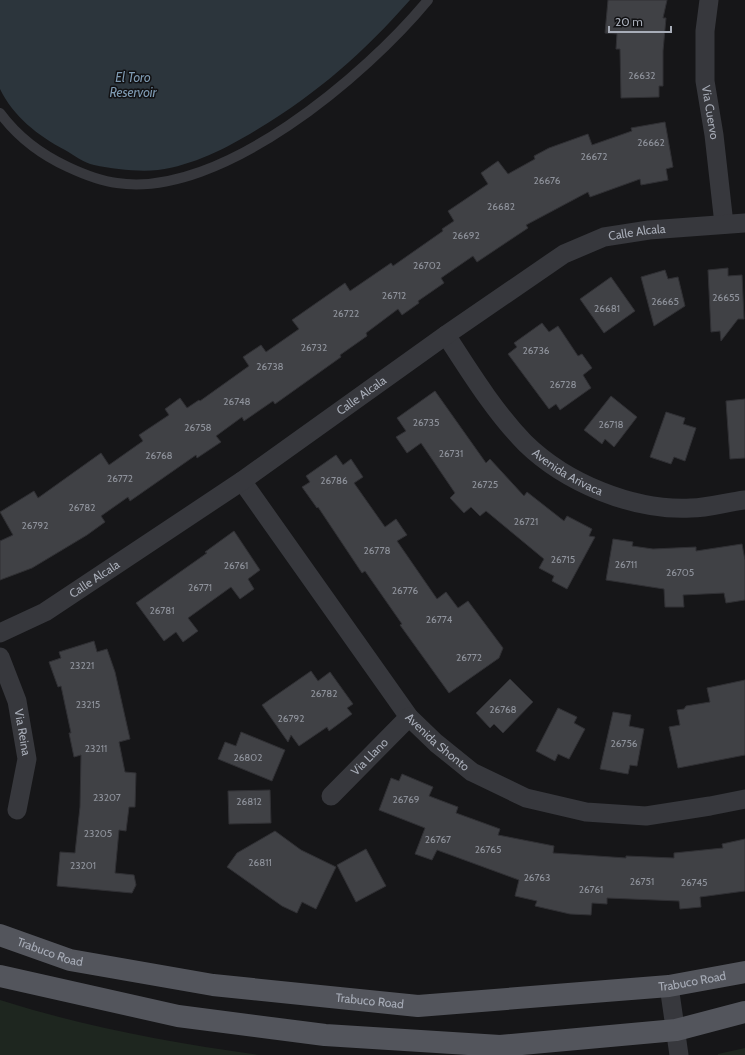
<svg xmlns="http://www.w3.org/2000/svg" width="745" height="1055" font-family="Cabin,sans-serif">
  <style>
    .green { fill: #1e261f }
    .water { fill: #2c353c }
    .building { fill: #404145; stroke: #303034 }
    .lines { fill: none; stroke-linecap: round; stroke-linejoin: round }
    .lane { stroke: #37383d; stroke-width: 10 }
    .street { stroke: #37383d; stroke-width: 19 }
    .primary { stroke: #53555c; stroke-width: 22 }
    .labels { text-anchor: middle; stroke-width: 3; stroke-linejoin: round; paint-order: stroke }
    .number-label { font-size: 10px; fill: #8e929b }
    .street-label { font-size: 12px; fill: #a8adb8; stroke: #111113 }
    .water-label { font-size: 13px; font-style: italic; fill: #7f9bb3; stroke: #111113 }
  </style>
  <rect width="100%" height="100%" fill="#161618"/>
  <path class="green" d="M0,1000C85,1027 172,1043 260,1055H0Z
    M745,1048V1055H718V1054Z"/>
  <path class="water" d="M0,0H410C364,52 318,93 258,129C227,148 194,165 158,170C138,172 114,169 94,165C84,163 74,155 65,150C38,136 13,116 0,89Z"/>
  <path class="building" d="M608,0H667L663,18H666L663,51V86H659V97L621,98L620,49H616L617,34L605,33Z
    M665,122L673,167L666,169L668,180L641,185L640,179L590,197L588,192L526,225L528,228L477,262L473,256L441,278L444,283L418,301L419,303L402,315L398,309L366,333L367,336L340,355L341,357L275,404L273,401L244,421L242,417L216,436L221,442L197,458L196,455L130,501L128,497L101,516L105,522L87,535L32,568L0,580V541L13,535L0,512L34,491L38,498L101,453L109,465L143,441L139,435L169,415L165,409L180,398L187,408L199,400L200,401L249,366L243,357L261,345L266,352L299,329L292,320L345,283L350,291L391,263L393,266L443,231L442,229L454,221L448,211L488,184L481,173L498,161L508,174L535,159L534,156L549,148L588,134L592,145L632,131L631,128Z
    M728,268V276L742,275L744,319H738L721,341L720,331L711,332L708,270Z
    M665,270L668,279L678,277L685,306L654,326L641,277Z
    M611,277L635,311L604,333L580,299Z
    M542,323L549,332L558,326L578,356L582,354L592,368L583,375L591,388L560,410L556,404L549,409L508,354L517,347L514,343Z
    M435,391L486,463L490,459L524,496L527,492L564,521L567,516L592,529L589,536L595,537L567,589L552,581L554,576L539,568L544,559L486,511L480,516L471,507L464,513L450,498L455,493L421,443L407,453L396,437L406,431L397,418Z
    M611,396L637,417L614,447L605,439L602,444L584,430Z
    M745,399V458L730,459L726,401Z
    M666,412L685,418L683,424L696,428L685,461L674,457L671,464L650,457Z
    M336,455L343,465L351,459L363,477L354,483L385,527L396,519L407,535L397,541L437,599L446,592L458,608L468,601L503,648L499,658L449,693L400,625L402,624L365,571L362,573L318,507L317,508L302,487L310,482L306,476Z
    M234,531L260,570L248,579L254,589L240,599L231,587L188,618L198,631L183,642L176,632L164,641L136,603L207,553L205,552Z
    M613,539L633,542L632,546L653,549L696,547V551L742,544L745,560V600L726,603L724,593L683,595L684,607H665L664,589L606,580Z
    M94,641L97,652L107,649L115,672L130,739L119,742L125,772L136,773L135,807H129L126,831L119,830L115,873L134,875L136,885L132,893L57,886L60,852L75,853L80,807L81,755L74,757L69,733H71L61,686L58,687L49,662L61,658L59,652Z
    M311,671L318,681L330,672L353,704L347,708L352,714L329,731L327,727L299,746L291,735L288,742L262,705Z
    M510,679L533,702L503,733L494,724L490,728L476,713Z
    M745,680V755L678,768L669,727L680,725L677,710L684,709L686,706L710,702L707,688Z
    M558,708L577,717L574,723L585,729L569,759L558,754L555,761L536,751Z
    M613,712L631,715L629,726L644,729L637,766L630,765L628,774L600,769Z
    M241,732L285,750L272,781L218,759L225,742L236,746Z
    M402,774L433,787L429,796L458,807L456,813L500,829L498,835L554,846L553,853L626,858V856L674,858V853L723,848L722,844L745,839V891L700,897L701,907L680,909L679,901L607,898V904L592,903L591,915L570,914L535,906L537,901L515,896L519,880L437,850L432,860L415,854L425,828L379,810L391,778L399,781Z
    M270,790L271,823L229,824L228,791Z
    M275,831L301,850L336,867L316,909L302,902L297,913L282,906L227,867L237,853Z
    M366,849L386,886L356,902L337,865Z"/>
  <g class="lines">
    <path class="lane" d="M0,113C17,136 42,155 68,167C83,174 100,181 117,183C221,199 366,75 428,0"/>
    <g class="street">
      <path id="s1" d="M709,0L705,31V81L714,135L724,224"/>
      <path id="s2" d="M446,335C470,372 494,411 525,443C566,483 633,511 691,508C709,508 727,502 745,500"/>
      <path id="s3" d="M242,481L409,717L436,743L472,772L526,798L586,812L646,816L710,806L745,799"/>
      <path id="s4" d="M0,633L45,612L242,481L446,335L564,254L604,237L649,230L745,223"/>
      <path id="s5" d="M0,657L17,701L27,759L17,810"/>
      <path id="s6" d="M331,796L409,717"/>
      <path d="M669,986L679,1055"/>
    </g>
    <g class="primary">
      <path id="s7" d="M0,935L70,960L213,985L418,1006L669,986L745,972"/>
      <path d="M0,976L178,1016L325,1035L500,1046L676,1030L745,1012"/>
    </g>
  </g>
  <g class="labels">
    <g class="number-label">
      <text x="642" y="79">26632</text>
      <text x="651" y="146">26662</text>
      <text x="594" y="160">26672</text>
      <text x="547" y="184">26676</text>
      <text x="501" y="210">26682</text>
      <text x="466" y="239">26692</text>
      <text x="427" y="269">26702</text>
      <text x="394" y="299">26712</text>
      <text x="726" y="301">26655</text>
      <text x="665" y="305">26665</text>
      <text x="607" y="312">26681</text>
      <text x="346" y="317">26722</text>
      <text x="314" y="351">26732</text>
      <text x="536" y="354">26736</text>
      <text x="270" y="370">26738</text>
      <text x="563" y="388">26728</text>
      <text x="237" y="405">26748</text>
      <text x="426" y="426">26735</text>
      <text x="611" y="428">26718</text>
      <text x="198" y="431">26758</text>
      <text x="451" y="457">26731</text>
      <text x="159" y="459">26768</text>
      <text x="120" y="482">26772</text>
      <text x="334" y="484">26786</text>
      <text x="485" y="488">26725</text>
      <text x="82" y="511">26782</text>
      <text x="526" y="525">26721</text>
      <text x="35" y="529">26792</text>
      <text x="377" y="554">26778</text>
      <text x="563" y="563">26715</text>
      <text x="626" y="568">26711</text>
      <text x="236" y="569">26761</text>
      <text x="680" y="576">26705</text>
      <text x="200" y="591">26771</text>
      <text x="405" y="594">26776</text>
      <text x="162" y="614">26781</text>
      <text x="439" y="623">26774</text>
      <text x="469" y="661">26772</text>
      <text x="82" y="669">23221</text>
      <text x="324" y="697">26782</text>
      <text x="88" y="708">23215</text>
      <text x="503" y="713">26768</text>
      <text x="291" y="722">26792</text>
      <text x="624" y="747">26756</text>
      <text x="96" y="752">23211</text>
      <text x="248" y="761">26802</text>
      <text x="107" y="801">23207</text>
      <text x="406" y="803">26769</text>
      <text x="249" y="805">26812</text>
      <text x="98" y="837">23205</text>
      <text x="438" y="843">26767</text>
      <text x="488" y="853">26765</text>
      <text x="260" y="866">26811</text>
      <text x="83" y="869">23201</text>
      <text x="537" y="881">26763</text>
      <text x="642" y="885">26751</text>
      <text x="694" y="886">26745</text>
      <text x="591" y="893">26761</text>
    </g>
    <g class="street-label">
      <text dy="4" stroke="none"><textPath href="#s1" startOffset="113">Via Cuervo</textPath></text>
      <text dy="4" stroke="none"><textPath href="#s4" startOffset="757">Calle Alcala</textPath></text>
      <text dy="4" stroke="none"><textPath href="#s4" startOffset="433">Calle Alcala</textPath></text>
      <text dy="4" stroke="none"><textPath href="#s2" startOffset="186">Avenida Arivaca</textPath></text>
      <text dy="4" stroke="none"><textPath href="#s4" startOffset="109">Calle Alcala</textPath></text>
      <text dy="4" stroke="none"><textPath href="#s5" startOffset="79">Via Reina</textPath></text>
      <text dy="4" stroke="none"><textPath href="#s3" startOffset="327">Avenida Shonto</textPath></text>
      <text dy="4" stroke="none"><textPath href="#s6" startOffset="55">Via Llano</textPath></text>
      <text dy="4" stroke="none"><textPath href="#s7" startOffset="53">Trabuco Road</textPath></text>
      <text dy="4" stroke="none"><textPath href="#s7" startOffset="701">Trabuco Road</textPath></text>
      <text dy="4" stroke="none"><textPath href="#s7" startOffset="377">Trabuco Road</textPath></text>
    </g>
    <g class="water-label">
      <text x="133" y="82">El Toro<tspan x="133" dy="15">Reservoir</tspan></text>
    </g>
  </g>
  <path d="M609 26v6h62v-6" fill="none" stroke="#a8adb8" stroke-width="2"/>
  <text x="615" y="26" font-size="12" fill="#a8adb8" stroke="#111113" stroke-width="3" paint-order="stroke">20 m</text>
</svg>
